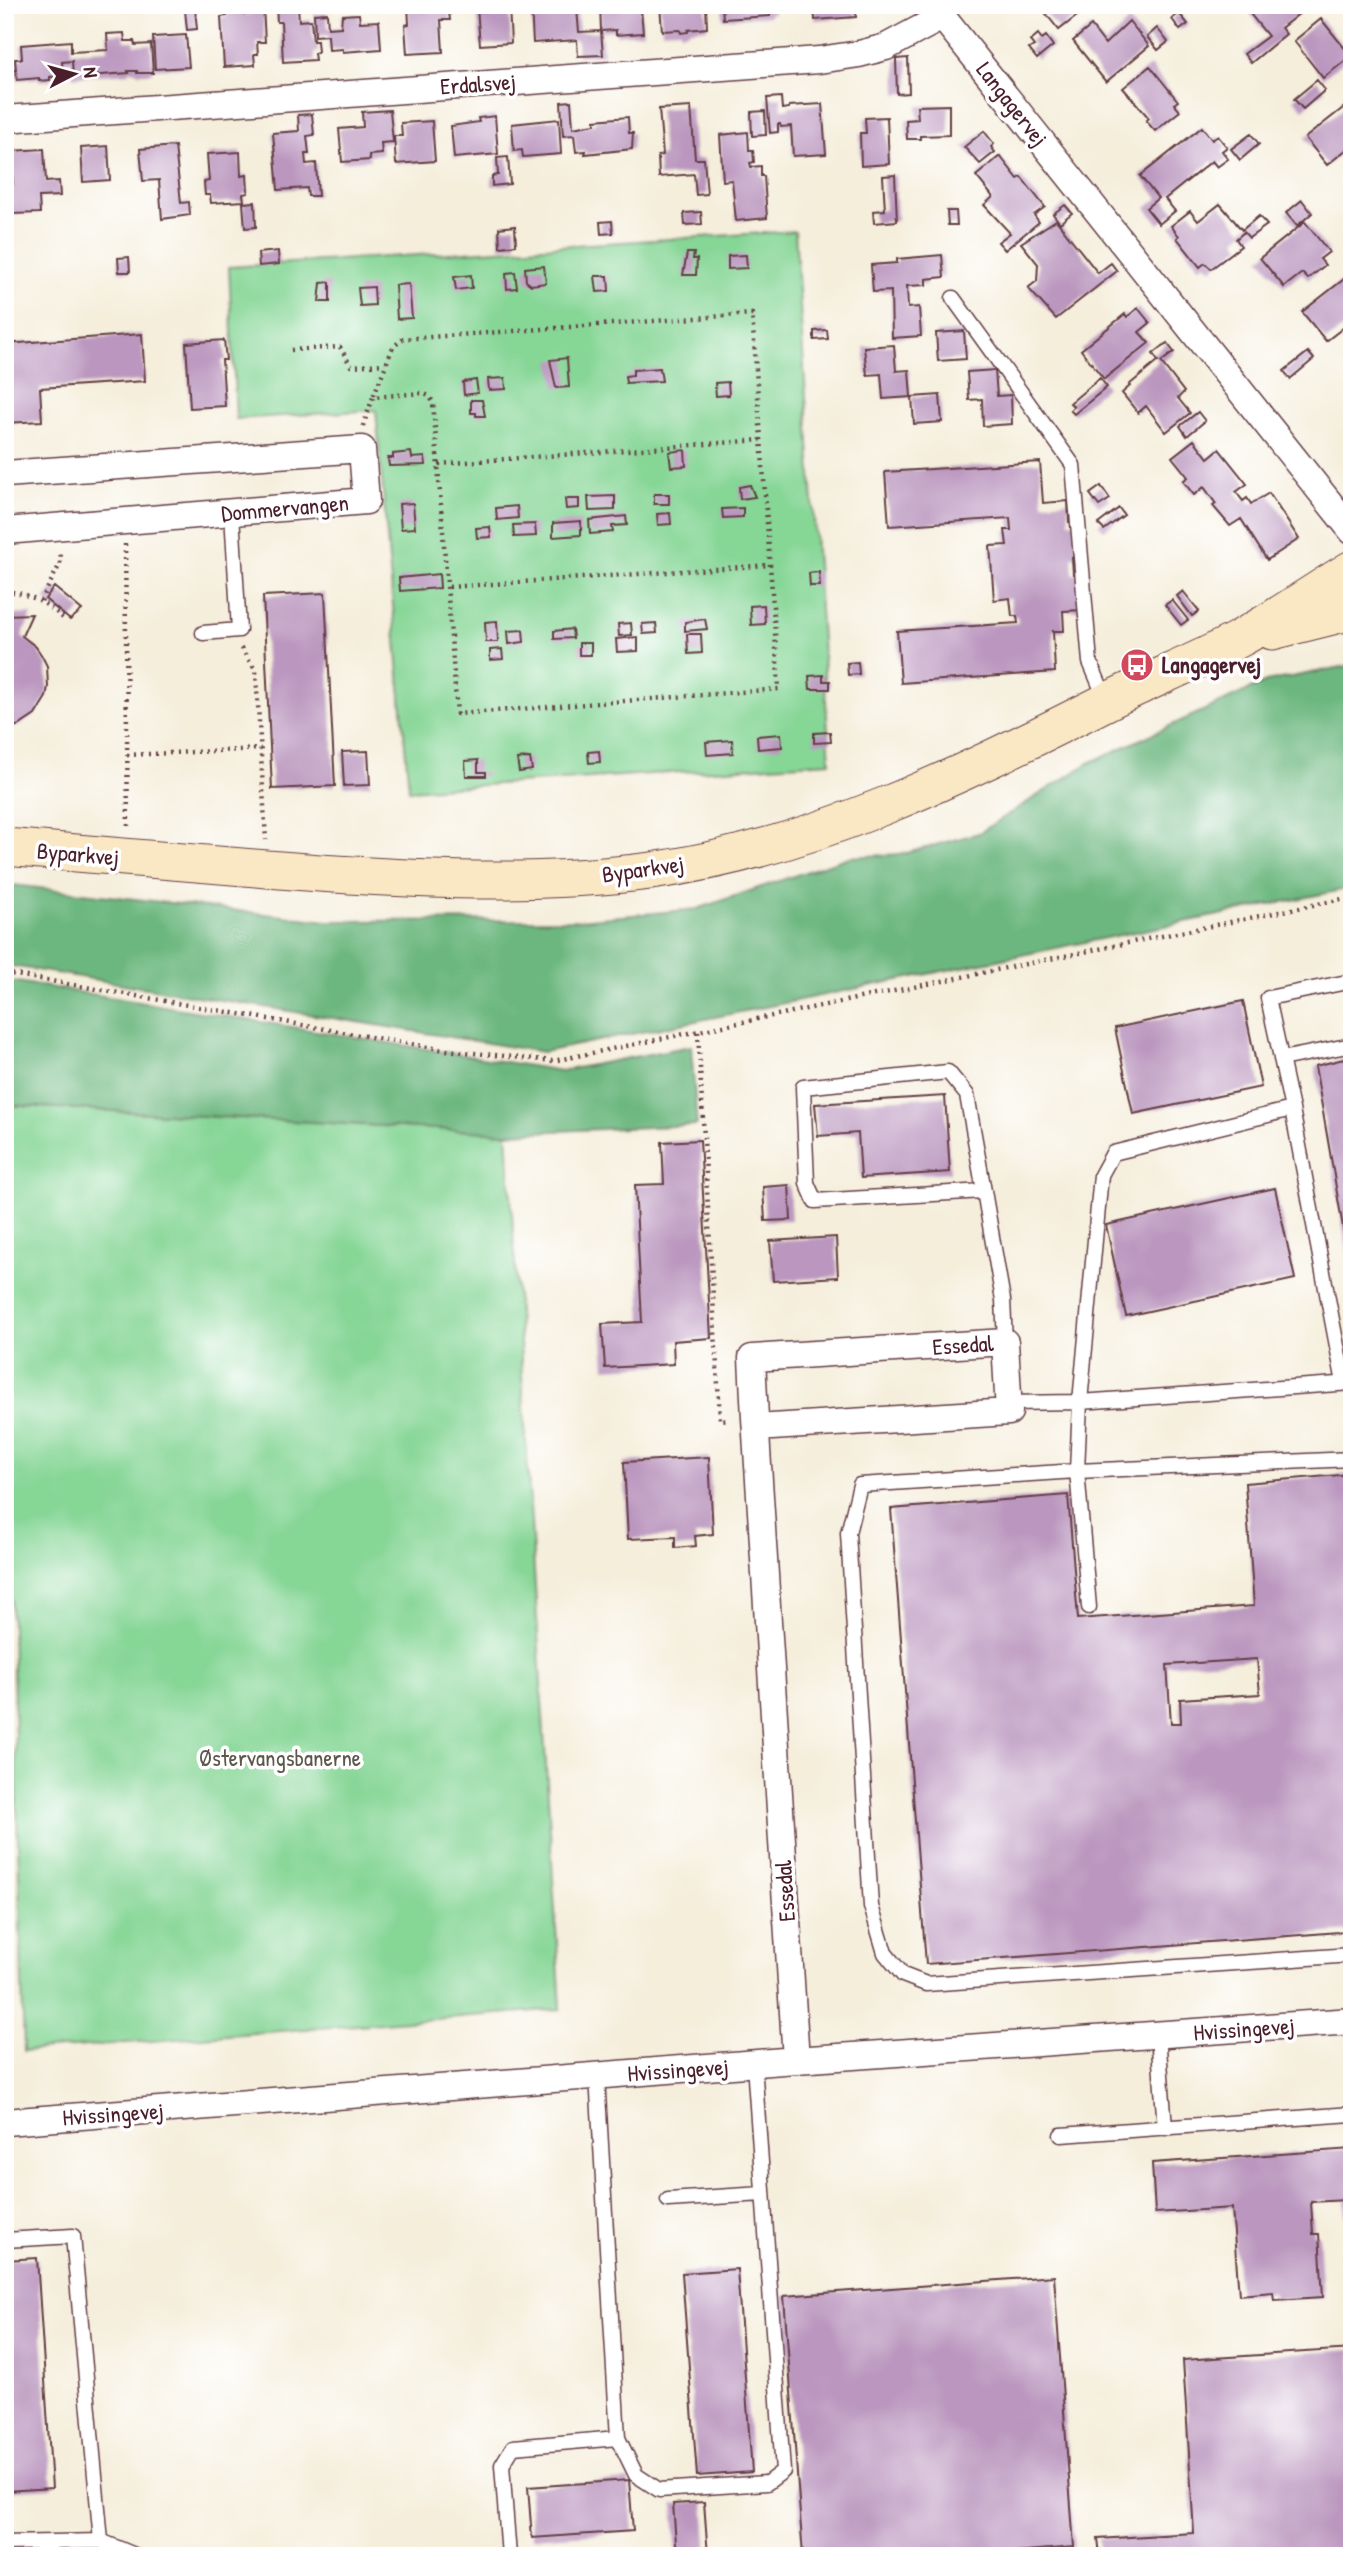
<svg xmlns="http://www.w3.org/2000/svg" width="1357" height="2561" font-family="'Patrick Hand',sans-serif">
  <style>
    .green { fill: #86d696; stroke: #687a60; stroke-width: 2 }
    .forest { fill: #6cb77f; stroke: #5b6b55; stroke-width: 2 }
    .building { fill: #bb97bf; fill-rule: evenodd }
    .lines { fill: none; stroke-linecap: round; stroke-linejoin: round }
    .lane-casing { stroke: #643e45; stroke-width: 17 }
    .street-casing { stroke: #643e45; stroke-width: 29 }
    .secondary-casing { stroke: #643e45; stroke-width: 39 }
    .path { stroke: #643e45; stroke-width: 4.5; stroke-dasharray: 2 5; stroke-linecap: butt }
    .lane { stroke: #fff; stroke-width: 14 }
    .street { stroke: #fff; stroke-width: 26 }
    .secondary { stroke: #fae7c3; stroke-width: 37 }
    .labels { text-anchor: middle; stroke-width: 7; stroke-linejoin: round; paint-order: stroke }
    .street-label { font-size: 23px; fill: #4a1f2b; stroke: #fff }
    .poi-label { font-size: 23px; font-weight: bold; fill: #4a1f2b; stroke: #fff; text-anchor: start }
    .park-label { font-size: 23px; fill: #5c564b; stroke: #fff }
  </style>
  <rect width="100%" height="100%" fill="#fff"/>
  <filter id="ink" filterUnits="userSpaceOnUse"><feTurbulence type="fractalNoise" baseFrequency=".0143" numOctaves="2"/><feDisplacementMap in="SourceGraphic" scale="14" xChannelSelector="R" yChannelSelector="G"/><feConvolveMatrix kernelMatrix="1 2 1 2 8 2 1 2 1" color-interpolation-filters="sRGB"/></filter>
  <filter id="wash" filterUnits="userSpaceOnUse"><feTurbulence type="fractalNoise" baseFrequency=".00686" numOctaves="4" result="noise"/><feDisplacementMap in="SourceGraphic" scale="28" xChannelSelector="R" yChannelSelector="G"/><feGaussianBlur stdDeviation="1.57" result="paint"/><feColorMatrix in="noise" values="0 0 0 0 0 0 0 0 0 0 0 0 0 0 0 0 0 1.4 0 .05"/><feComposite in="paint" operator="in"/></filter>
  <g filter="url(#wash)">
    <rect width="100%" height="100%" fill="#f5eedb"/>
    <path class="green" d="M795,231L830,762L409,790L376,410L236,419L229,267Z
      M5,1105L507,1133L561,2009L24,2051L5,1385Z"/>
    <path class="forest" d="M1352,665V888L543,1052L5,965V884L327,921L579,920L697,909L849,857L903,854L979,833L1089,763L1266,682Z
      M5,980L561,1071L691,1046L697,1125L507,1133L5,1105Z"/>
    <g id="blocks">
      <path class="building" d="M253,5L263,6L265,42H257L258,54H254L255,65L224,67L221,17L227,16V10L244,9V15L250,14V7Z
        M276,5H298L299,21L311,20L313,41H317L318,52L314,53L315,60L283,62L281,22H277Z
        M408,5H448L450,20H441L443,52L407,54L405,25L409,24Z
        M531,5H549V8L586,5V9H577L579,32L601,31L603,55L578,56L577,40L533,43Z
        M600,5H644V9H641L643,33L616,35V30L601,31Z
        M660,5H706L707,28L688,30V32L681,33L680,30L662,31Z
        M722,5H773V13H770V16L723,19Z
        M814,5H855L856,17L815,20Z
        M1039,5H1091L1059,30Z
        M1252,5H1302L1305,9L1281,28L1286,34L1251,63L1244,54L1268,36L1246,9Z
        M509,6L511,43L480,45L477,8Z
        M195,9L197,29L187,30L185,10Z
        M327,13L328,28L341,27L342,15L359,14L360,22L379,21L381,49L343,52V49L329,50L328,35L315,36L314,14Z
        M1179,13L1188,24L1180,30L1172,19Z
        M1321,19L1351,56L1323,78L1294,41Z
        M1129,21L1149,46L1106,82L1073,41L1091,26L1105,44Z
        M1157,28L1168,42L1158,50L1147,37Z
        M124,33L125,41H134L135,45L151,44L153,73H137V71H128L129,73L73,77L72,61L62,62L63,76L50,77V80L39,81V78L17,80L15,59H22L21,45L71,41V52L108,50L107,34Z
        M1038,34L1042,39L1046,36L1053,46L1037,59L1029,49L1034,46L1030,41Z
        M186,35L189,67L155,69L153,37Z
        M908,58L909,93L897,94L896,59Z
        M1150,66L1178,101L1174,104L1180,111L1155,131L1146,121L1149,118L1123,88Z
        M1317,80L1325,90L1303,109L1294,99Z
        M781,97L782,109L789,108V106L822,104L826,154L793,156L791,126L781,127L780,124H778V132L770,133L767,98Z
        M571,101L573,128L595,124V120L628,117L629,133H633L632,149L585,154L586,151L576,152L574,135L563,136L561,102Z
        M1352,101V145L1327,165L1305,138Z
        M949,105V135L920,136V139H907L906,120L918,119L917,106Z
        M691,107L695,159H704L707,194L696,195L694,174L659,177L658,156L663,155L659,109Z
        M390,110L393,142L381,143L382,154L369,155L370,160L342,162L339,129L363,127L362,112Z
        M765,111L766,135L752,136L751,112Z
        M312,114L314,135L307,136L309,154H305L306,164L316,163L318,196H308L307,188L278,190L273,133L299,131L298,115Z
        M495,116L498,154L454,158L451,126L479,122L478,118Z
        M887,117L889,164L861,166L860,133H866L865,118Z
        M559,119L561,154L523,157L522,150L514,151L512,124Z
        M432,121L435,161L396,164L394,136H402L401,123Z
        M1202,127L1212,140L1218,136L1227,147L1222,151L1228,159L1217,167L1212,161L1165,199L1175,211L1159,224L1146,208L1158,198L1140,176Z
        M984,131L994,144L991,147L995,152L980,164L964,147Z
        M748,132L749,150H753L754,162L750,163L751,167L761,166V176H764L767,218L736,221L732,180L723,181L720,135Z
        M1251,134L1259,144L1240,160L1231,149Z
        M108,146L110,180L83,182L81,148Z
        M175,146L181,203L189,202L190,215L162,219L159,180L143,181L140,149Z
        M44,149L46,182L59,181L60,196L39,197L40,213L10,214L9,184H13L12,174H5V153H10V151Z
        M240,152L241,176L247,175L248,193L243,194L244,201L211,203L210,195H205L204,182L209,181L207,154Z
        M1000,156L1018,179L1021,177L1045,207L1034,215L1039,222L1005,250L998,242L1010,233L984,205L993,197L976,176Z
        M508,157L510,184L492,186V176L498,175L497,158Z
        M895,175L897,221L874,223L873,211L885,210L883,176Z
        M1302,200L1312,213L1297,226L1286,213Z
        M255,202L256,227L245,228L243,203Z
        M1220,204L1242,230L1259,216L1267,225L1249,238L1244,232L1236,239L1241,246L1211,269L1205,263L1200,267L1177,238L1179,236L1171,226L1190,211L1198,221Z
        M1065,205L1072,213L1060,223L1053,214Z
        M947,211H956L957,225H948Z
        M701,212L702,224L685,225L684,213Z
        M1056,220L1098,273L1111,263L1117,271L1056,319L1028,288L1037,281L1038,264L1021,243Z
        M612,221L613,233L601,234L600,222Z
        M1305,222L1329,252L1320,259L1325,265L1308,279L1302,273L1284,287L1260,258Z
        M515,226L516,245L500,247L499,228Z
        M278,251L279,264L259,266L258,253Z
        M687,253H694L693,259H697L696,275H683Z
        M746,255L747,268L728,269V256Z
        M942,255L944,277L926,279V285L907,286L908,308L919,307L921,336L892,338L891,291L873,292L871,265L897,263V259Z
        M129,257L130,272H119L118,258Z
        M544,266L546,283L531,285L526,281L525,268Z
        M515,272L517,288L507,289L506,273Z
        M471,275L472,288L456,290L454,277Z
        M595,276H608L609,291L597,292Z
        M1348,276L1352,281V321L1326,341L1302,312Z
        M330,282V302H319L321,283Z
        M409,284L412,318L397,319L395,285Z
        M374,287L375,305L360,306L358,288Z
        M1138,308L1150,323L1139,332L1149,343L1104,379L1081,350L1125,314L1127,317Z
        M827,330L828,339L814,340V331Z
        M964,331L966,359L938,361L936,333Z
        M142,334L145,381L40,388L42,421L5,423V344Z
        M224,340L226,360H222L225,406L190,408L186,343Z
        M1167,343L1174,352L1161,362L1184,392L1178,398L1190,413L1166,432L1146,406L1138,413L1122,393L1130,386L1129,385L1158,361L1153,354Z
        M894,345L896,371L909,370L911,397L883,399L881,374L867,375L864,347Z
        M1308,352L1314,359L1290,379L1284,371Z
        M567,358L569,387L556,388L550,360Z
        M660,368L662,381L626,383L625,376L633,375V370Z
        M995,370L997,396L1011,395L1012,424L983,426L982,399L969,400L967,372Z
        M505,378L506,389L489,390L488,379Z
        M1100,378L1107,387L1074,414L1070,410L1074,407L1070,403Z
        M476,380L478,393L464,395L463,382Z
        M728,382L729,395L716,396L715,383Z
        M940,395L942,422L914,424L912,397Z
        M471,400H482L485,416H476V413H471Z
        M1198,412L1205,421L1187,436L1180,426Z
        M1194,440L1208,458L1219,449L1247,484L1236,492L1243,501L1247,498L1251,504L1269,493L1299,539L1267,560L1241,519L1230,526L1213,506L1216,504L1204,487L1194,495L1183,481L1188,477L1172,457Z
        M685,450L686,466L671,467L669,452Z
        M411,452L412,458L425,457L426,465L389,466L388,458H393V454Z
        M1040,462L1043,503L1068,501L1069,522H1076L1079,557H1072L1073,574H1080L1083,610L1063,611L1064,631H1053L1055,672L901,683L897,631L1018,623L1017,616H1012L1010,598L994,600L990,546L1007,545L1005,530H1011L1010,518L889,526L885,472Z
        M750,485L755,497L740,499L739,487Z
        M1101,486L1110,499L1099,506L1090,494Z
        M654,494H669V504H654Z
        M615,496V510L589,511L588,497Z
        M565,499H579V508L566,509Z
        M413,503L415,528L401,529L399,504Z
        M517,506L518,518L497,520L496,508Z
        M743,508V517L723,518L722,509Z
        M1119,508L1124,515L1104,530L1098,524Z
        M670,513L671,524L658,525L657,514Z
        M626,516L627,525L612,526L613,532L590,534L589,520Z
        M581,521V535L553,537V523Z
        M535,524L536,536L514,537L513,525Z
        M490,527L491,537L477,538L476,528Z
        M819,572L820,586H810L809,573Z
        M439,574L440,588L400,591L399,578Z
        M54,587L82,610L70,620L45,599Z
        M1183,591L1199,611L1192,616L1177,596Z
        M325,593L335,786L272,789L263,596Z
        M1172,600L1188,620L1181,625L1165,605Z
        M764,605L765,624L751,625L750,606Z
        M32,614L22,636L36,647L42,656L47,666L48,687L46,697L35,715L20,725L5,729V615Z
        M705,619L707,629L685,631V622Z
        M497,621L498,642H486L485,622Z
        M631,623L632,635L619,636L618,624Z
        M656,623L657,633L643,634L642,624Z
        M572,629L573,638L554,639V631Z
        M523,630L524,642L509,644L508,631Z
        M687,634H701L702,653L688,654Z
        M638,637V651L617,652L616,639Z
        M579,643H591V655H579Z
        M502,649L503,659L490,660V650Z
        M858,662L859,674L848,675L847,663Z
        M823,675V681H830V689H810L809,676Z
        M830,732L831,742L814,743V733Z
        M781,734L782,747L758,749L757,736Z
        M732,740L733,753L707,755L706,742Z
        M368,751L370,785L344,786L342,752Z
        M599,751L600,762L589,763L588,752Z
        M530,758L532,770L519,772L517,759Z
        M478,760V772H486V776H466L465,761Z
        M1243,1001L1261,1087L1133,1114L1115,1028Z
        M1352,1057V1268H1350L1315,1066Z
        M945,1096L950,1172L861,1178L858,1133L818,1136L815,1104Z
        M700,1140L711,1338L673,1341L674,1364L605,1368L602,1324L642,1322L635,1185L664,1184L662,1142Z
        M789,1185L791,1220L765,1221L763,1187Z
        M1275,1188L1295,1279L1126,1316L1106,1225Z
        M836,1237L838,1277L773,1281L770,1241Z
        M709,1457L713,1534L695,1536L696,1546L675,1548V1537L628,1539L624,1462Z
        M1352,1474V1931L926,1964L891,1509L1068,1495L1078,1619L1254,1606L1245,1483ZM1257,1659L1260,1694L1180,1699L1181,1723H1171L1167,1665Z
        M1352,2149V2262H1350L1345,2200L1311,2202L1313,2234H1319L1323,2297L1274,2300L1273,2292L1239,2295L1232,2208L1155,2213L1152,2163Z
        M37,2258L52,2488L5,2491V2260Z
        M737,2269L752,2472L697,2476L682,2273Z
        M1054,2276L1074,2547L965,2556H803L784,2296Z
        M1352,2349V2556H1100L1098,2539L1194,2533L1183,2360Z
        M629,2480L633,2531L532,2538L528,2487Z
        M704,2502L708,2556H677L673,2504Z"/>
    </g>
  </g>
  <g filter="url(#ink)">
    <use href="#blocks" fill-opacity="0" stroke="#643e45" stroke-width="2"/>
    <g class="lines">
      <defs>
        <path id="lane" d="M953,298L1073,465L1090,662L1106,700
          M203,633L239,630L232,514
          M1281,1059L1352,1045
          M1292,1109L1268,998L1352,981
          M984,1191L967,1095L948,1072L803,1087L807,1183L815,1201L984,1191L1003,1300L1005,1342
          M1008,1403L1080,1402L1352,1383
          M1352,1459L1077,1471L860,1485L848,1533L871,1906L885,1953L903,1975L926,1984L1352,1955
          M1089,1607L1077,1471L1080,1402L1101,1175L1113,1153L1292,1109L1344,1383
          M1158,2035L1165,2128
          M1061,2135L1352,2114
          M668,2200L763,2194
          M5,2240L73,2236L101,2541
          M618,2438L636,2475L659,2490L767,2483L783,2471L754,2064
          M5,2543L101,2541L137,2556
          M509,2556L502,2465L513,2447L618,2438L597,2076"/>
        <path id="street" d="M933,5L1352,531
          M5,119L819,60L859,54L886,47L942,17
          M5,474L362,449L366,501L5,531
          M756,1428L1009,1412L1005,1342L752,1358L755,1418L796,2060
          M5,2122L796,2060L1352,2021"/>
        <path id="secondary" d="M1272,631L1352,611
          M5,847C93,855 180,862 267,869C394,879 524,887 651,871C812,849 959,776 1102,704C1146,681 1193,664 1237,640C1276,619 1313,592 1352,569"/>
      </defs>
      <use href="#lane" class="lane-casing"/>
      <use href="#street" class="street-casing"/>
      <use href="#secondary" class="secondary-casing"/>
      <path class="path" d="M291,350L340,347L351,366L385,364
        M363,426L373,397L422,393L429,396L433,402L457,714L779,689L752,314L403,339L393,347L373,397
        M439,464L761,440
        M125,544L128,829
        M449,587L770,565
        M5,591C29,593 47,603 64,619
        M41,601L60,564L61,551
        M241,648L256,671L266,840
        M127,755L261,749
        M5,973L445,1050L553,1061L1352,897
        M698,1032L720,1420L730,1419"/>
      <use href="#lane" class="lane"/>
      <use href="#street" class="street"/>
      <use href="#secondary" class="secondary"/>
    </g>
  </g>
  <defs>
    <symbol id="bus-disc" viewBox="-11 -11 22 22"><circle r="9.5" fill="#d1495b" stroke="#fff"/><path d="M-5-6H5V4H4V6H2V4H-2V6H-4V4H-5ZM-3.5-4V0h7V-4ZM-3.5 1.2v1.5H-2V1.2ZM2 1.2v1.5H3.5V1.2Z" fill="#fff"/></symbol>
  </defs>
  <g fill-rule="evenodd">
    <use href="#bus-disc" x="1118" y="646" width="38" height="38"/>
  </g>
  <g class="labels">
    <g class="street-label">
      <text transform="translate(478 84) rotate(-4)" y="8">Erdalsvej</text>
      <text transform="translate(1012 104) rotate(52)" y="8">Langagervej</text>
      <text transform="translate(285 508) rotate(-5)" y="8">Dommervangen</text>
      <text transform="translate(78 854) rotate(5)" y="8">Byparkvej</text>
      <text transform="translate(643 869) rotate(-8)" y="8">Byparkvej</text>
      <text transform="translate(963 1345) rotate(-4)" y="8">Essedal</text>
      <text transform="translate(785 1891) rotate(-94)" y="8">Essedal</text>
      <text transform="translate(1244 2029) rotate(-4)" y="8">Hvissingevej</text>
      <text transform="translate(678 2070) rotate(-4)" y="8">Hvissingevej</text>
      <text transform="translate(113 2114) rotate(-4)" y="8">Hvissingevej</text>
    </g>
    <g class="poi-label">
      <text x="1162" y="673">Langagervej</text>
    </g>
    <g class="park-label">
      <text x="280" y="1766">Østervangsbanerne</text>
    </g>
  </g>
  <rect width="1357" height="2561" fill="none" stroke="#fff" stroke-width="28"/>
  <g transform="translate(74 74) rotate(84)" stroke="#ffffff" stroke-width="5" paint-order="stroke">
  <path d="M0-5L12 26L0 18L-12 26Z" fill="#4a1f2b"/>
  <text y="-10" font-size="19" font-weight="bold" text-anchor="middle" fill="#4a1f2b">N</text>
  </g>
</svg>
